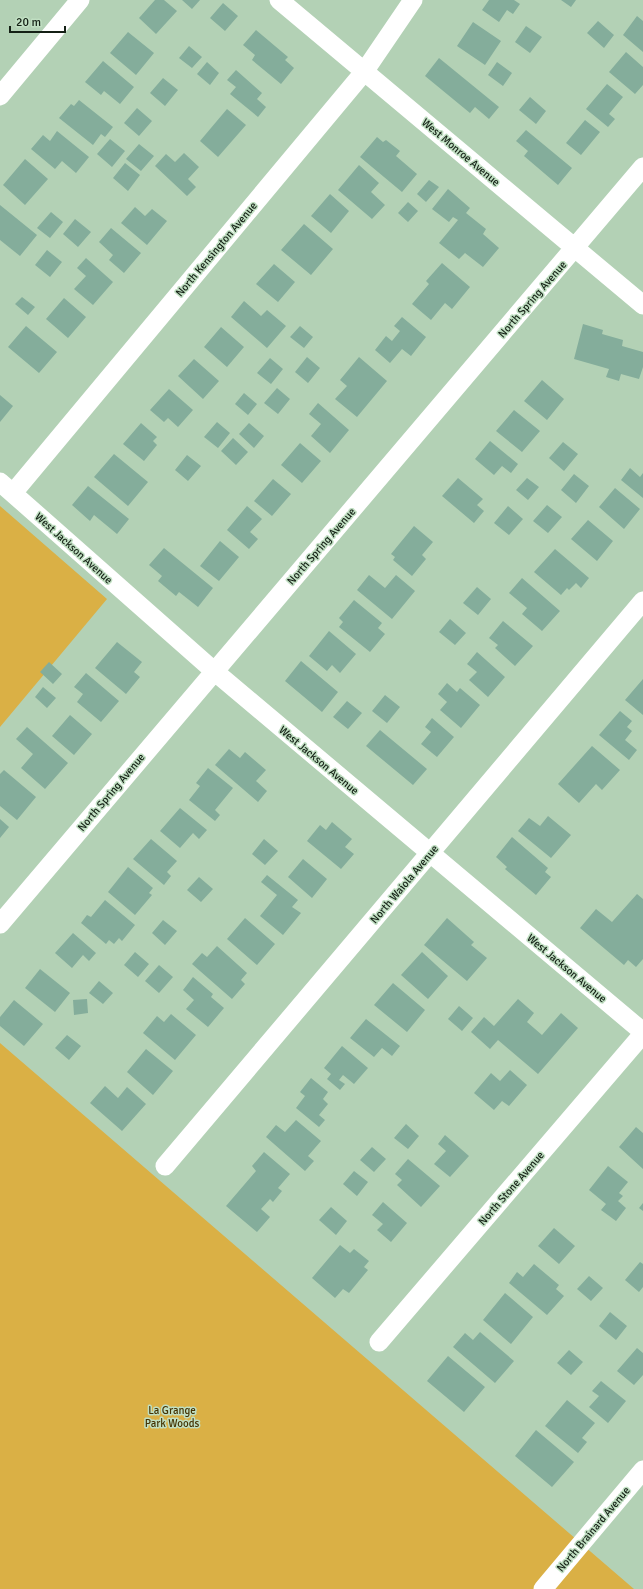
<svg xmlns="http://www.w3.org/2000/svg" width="643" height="1589" font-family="Signika,sans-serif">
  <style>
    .green { fill: #dab045 }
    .building { fill: #84ad9b }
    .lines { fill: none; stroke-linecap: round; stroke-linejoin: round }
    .minor { stroke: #fff; stroke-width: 19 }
    .labels { text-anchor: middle; stroke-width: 3; stroke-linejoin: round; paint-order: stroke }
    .street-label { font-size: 11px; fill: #142015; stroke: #c0dfc2 }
    .park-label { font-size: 11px; fill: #443202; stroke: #c0dfc2 }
  </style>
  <rect width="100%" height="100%" fill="#b3d1b5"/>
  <path class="green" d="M0,506L107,599L0,727Z
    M0,1043L634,1589H0Z"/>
  <path class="building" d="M155,0H164L177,11L156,34L139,18Z
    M182,0H200L192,9Z
    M489,0H514L520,4L513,14L507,10L499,22L482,10Z
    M561,0H576L571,7Z
    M223,3L238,16L225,31L210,18Z
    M637,16L643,21V52L623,35Z
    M598,21L614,35L604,48L587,33Z
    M473,22L501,41L485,65L457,46Z
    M526,26L542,37L530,53L515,42Z
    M256,30L288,57L285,60L294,68L281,84L252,60L255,55L243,45Z
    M128,32L154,53L136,75L110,53Z
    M189,46L202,57L192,68L179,58Z
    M626,52L643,67V85L635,94L609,72Z
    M439,58L499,107L489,119L475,107L470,113L425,76Z
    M103,61L134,87L120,104L104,91L101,95L85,82Z
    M207,62L219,73L210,85L197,74Z
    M497,62L512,73L503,86L488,75Z
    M236,70L262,93L257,99L266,107L258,117L230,94L236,87L227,80Z
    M163,78L178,90L165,106L150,93Z
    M607,84L623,97L609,114L615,119L608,127L586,109Z
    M530,97L546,111L536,124L519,110Z
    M79,100L113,127L105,137L101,134L93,145L59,118L71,104L74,106Z
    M137,108L152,121L139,136L124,123Z
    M227,109L246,125L218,157L200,141Z
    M585,120L600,132L581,155L566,143Z
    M526,130L572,168L558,185L524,156L528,151L516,141Z
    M57,131L89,157L76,173L62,161L55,169L31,149L43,135L50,141Z
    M377,137L383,142L386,140L400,151L396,156L417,174L402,192L360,157Z
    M110,139L125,151L112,167L97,154Z
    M139,144L154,156L141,171L126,159Z
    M184,153L199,167L188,179L196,187L187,196L155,166L166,154L175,162Z
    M25,159L48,179L25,205L3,185Z
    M125,163L140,175L128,191L113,178Z
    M359,165L379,183L371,192L385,205L372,219L338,190Z
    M429,180L439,187L426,202L417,194Z
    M448,189L470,208L466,213L486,229L483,234L499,248L483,267L465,253L459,259L439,243L458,220L453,217L449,222L432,209Z
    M330,194L349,211L331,233L311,216Z
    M408,202L418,211L408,222L398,213Z
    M0,205L37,235L20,256L0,240Z
    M135,207L145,216L152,209L167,221L147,245L121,223Z
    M51,212L63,222L50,238L37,228Z
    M75,219L91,232L78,247L63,234Z
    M304,224L333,249L311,275L281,250Z
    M111,228L141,253L124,273L109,260L113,255L99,242Z
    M47,250L62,262L50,277L35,265Z
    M86,258L113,282L93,305L74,289L86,276L77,268Z
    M442,263L470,287L452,309L445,303L431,320L412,304L429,284L426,281Z
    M274,264L295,282L278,302L256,284Z
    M22,297L35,307L28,315L15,304Z
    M64,298L86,317L68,338L46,319Z
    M244,301L261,316L267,310L286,326L267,348L231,317Z
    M402,317L426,337L411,356L402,349L390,363L375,350L386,336L392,341L400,331L394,326Z
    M583,324L603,330L602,334L623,340L622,346L643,352V367L639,379L621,374L619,381L606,377L609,369L574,359Z
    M26,326L57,352L39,373L8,347Z
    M300,326L313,337L304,348L290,337Z
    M221,327L244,347L227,367L204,347Z
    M307,357L320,368L308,383L295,372Z
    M359,357L387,381L357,417L335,399L347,386L340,380Z
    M270,358L283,369L271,384L257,373Z
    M194,359L219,381L203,399L178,376Z
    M542,380L564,399L547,420L524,401Z
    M277,388L290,399L278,414L264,403Z
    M169,389L193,410L178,427L168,418L164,422L150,410Z
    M244,393L257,404L248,415L235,404Z
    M0,395L13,406L0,422Z
    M318,403L349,430L330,453L311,436L321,424L309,414Z
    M514,410L540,431L522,452L496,431Z
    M217,422L230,433L218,448L204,437Z
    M141,423L157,437L153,441L157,445L144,461L123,444Z
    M249,423L264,436L254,448L239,434Z
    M233,438L248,452L236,465L221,451Z
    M490,441L518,464L511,473L502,466L494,475L475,459Z
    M563,442L578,454L564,471L549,458Z
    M300,443L321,461L302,483L281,465Z
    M114,454L148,482L128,506L94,477Z
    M187,455L201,466L188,481L175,470Z
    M630,468L640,477L643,473V498L621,480Z
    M574,474L589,486L576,503L561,490Z
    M458,478L483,499L477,505L484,511L474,523L442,496Z
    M527,478L539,487L528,500L516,490Z
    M273,479L291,494L272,516L254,501Z
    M88,486L129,519L117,534L94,515L90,521L72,505Z
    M615,488L640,509L624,529L599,507Z
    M547,505L562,517L548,533L533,521Z
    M247,506L262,519L250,532L258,539L249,549L227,530Z
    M508,506L523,519L509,535L494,523Z
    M588,520L613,541L597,561L571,539Z
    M414,526L433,542L422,555L426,559L412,576L393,560L395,557L391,554Z
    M220,541L239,557L219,581L200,566Z
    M164,548L213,588L198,607L179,592L176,596L158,581L162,576L149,565Z
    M555,549L589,578L581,588L576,583L569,590L567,588L561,595L534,572Z
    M369,575L385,588L396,575L415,591L392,619L357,590Z
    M522,578L560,611L542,631L522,614L527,608L509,593Z
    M477,587L491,599L478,615L463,603Z
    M354,600L382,623L378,628L385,634L370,652L339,627L343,622L339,618Z
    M450,619L466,633L455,645L439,632Z
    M503,621L533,646L515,666L495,648L498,645L489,638Z
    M329,631L356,654L340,673L332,665L327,671L309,656Z
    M117,642L142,662L134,672L140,677L126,694L95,668Z
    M477,652L505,677L488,697L469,680L477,672L467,664Z
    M301,661L338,692L322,712L285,681Z
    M49,662L62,674L53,684L40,672Z
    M86,673L119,701L101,722L77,702L83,694L74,687Z
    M643,679V715L625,700Z
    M447,683L457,692L460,688L480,705L461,728L440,710L447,702L438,694Z
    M43,687L56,698L47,708L35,697Z
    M385,695L400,707L387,723L372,711Z
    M347,701L362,713L348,729L333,717Z
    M620,711L632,721L627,727L632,731L625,740L637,750L629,760L599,735Z
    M70,715L92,734L74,755L52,736Z
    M432,718L454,737L437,757L421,744L431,732L425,727Z
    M27,727L68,763L45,789L21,768L33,754L16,739Z
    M380,730L427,769L413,785L366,746Z
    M592,746L620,770L602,790L596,784L579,803L558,784Z
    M229,749L240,758L245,752L266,770L256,781L267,791L258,802L215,765Z
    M208,768L233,788L215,810L220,815L215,821L189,800L200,786L196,783Z
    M4,770L36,797L17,820L0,806V774Z
    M180,808L207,830L199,839L193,833L180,848L160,831Z
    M548,816L571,835L551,858L518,831L529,818L540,826Z
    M0,819L9,827L0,838Z
    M332,822L352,839L345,847L354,854L341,869L307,841L320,825L326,830Z
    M512,837L548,868L545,872L551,877L536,895L505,869L507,867L496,857Z
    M151,839L177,861L167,872L171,876L164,885L133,859Z
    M264,839L278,851L265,865L252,854Z
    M303,859L327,879L312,898L288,877Z
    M128,867L153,888L149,893L152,895L135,915L108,892Z
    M267,875L298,900L292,907L301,913L283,935L260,916L277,895L261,882Z
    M199,877L213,889L201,902L187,890Z
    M637,894L643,899V959L636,967L628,960L624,965L580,928L596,909L612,922Z
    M105,900L135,925L122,941L119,938L114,944L109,940L106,944L81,923L87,915L91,917Z
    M245,918L275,944L257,965L227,939Z
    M447,918L474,942L471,945L487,958L467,981L424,945Z
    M163,920L177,931L165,945L152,933Z
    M73,933L96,953L89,961L83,955L72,968L55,953Z
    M217,946L247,973L241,980L245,984L232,999L192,964L202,953L207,957Z
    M135,952L149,964L138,977L124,965Z
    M422,952L448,976L428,999L401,975Z
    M159,965L173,977L159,993L145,981Z
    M40,969L70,993L55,1012L25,988Z
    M193,977L213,994L211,997L224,1008L208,1027L186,1009L194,1000L183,990Z
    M99,981L113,993L103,1004L89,993Z
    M393,983L425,1010L407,1032L374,1005Z
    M87,999L88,1013L74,1015L73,1000Z
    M518,999L534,1013L527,1022L542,1035L561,1013L578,1028L538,1074L498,1040L490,1049L471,1032L484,1017L494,1026Z
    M14,1000L43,1024L24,1046L0,1026V1017Z
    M459,1006L473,1018L462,1031L448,1019Z
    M171,1014L196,1035L175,1060L143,1033L157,1016L164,1022Z
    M366,1019L400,1046L392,1056L382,1048L374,1057L350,1038Z
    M67,1035L81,1046L69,1060L55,1048Z
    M342,1046L368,1068L354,1084L343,1075L339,1080L345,1084L340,1090L327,1079L331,1074L324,1068Z
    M146,1049L173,1071L153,1095L127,1072Z
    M510,1070L527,1085L509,1106L502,1101L494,1110L474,1093L491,1073L500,1081Z
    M311,1078L328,1092L323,1099L328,1104L319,1115L325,1120L319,1127L296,1108L305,1096L300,1092Z
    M105,1086L118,1098L127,1087L146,1104L122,1131L90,1103Z
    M296,1120L321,1141L308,1156L314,1161L305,1171L266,1137L276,1125L285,1132Z
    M406,1124L419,1136L408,1149L394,1138Z
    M636,1127L643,1133V1169L619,1147Z
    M445,1135L469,1156L450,1177L434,1164L446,1151L438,1144Z
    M372,1147L386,1159L374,1172L360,1160Z
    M264,1152L290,1174L278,1188L282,1191L273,1202L270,1199L261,1209L270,1217L257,1232L226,1206L256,1171L252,1166Z
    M408,1159L440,1186L421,1207L397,1185L402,1180L395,1174Z
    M608,1166L628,1182L619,1193L623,1196L618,1201L626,1208L616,1221L601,1210L606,1204L589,1190Z
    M354,1171L368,1182L357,1196L343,1184Z
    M383,1202L407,1223L391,1242L377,1230L383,1224L372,1215Z
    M643,1203V1211L639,1208Z
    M331,1207L347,1221L336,1235L319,1220Z
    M554,1228L575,1246L559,1264L538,1246Z
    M340,1245L350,1253L354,1249L369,1261L364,1267L368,1270L349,1293L343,1289L335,1298L312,1278Z
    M640,1262L643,1264V1287L639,1292L625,1280Z
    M534,1264L559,1285L556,1289L564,1296L547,1315L509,1283L517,1272L523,1277Z
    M589,1276L603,1288L591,1301L577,1289Z
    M505,1293L533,1317L511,1344L483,1320Z
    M610,1312L627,1326L616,1340L599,1326Z
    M480,1332L514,1361L495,1383L453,1347L465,1333L473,1340Z
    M637,1348L643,1353V1375L634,1385L617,1371Z
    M569,1350L583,1362L571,1375L557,1363Z
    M448,1356L485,1387L464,1412L427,1381Z
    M601,1381L626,1401L608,1423L589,1407L599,1396L592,1391Z
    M567,1400L595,1423L582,1438L587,1442L578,1453L545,1426Z
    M536,1430L574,1462L552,1487L515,1456Z"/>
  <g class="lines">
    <path class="minor" d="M279,0L643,305
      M0,96L80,0
      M0,482L214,671L643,1032
      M13,493L364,72L413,0
      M0,924L643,167
      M165,1166L643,601
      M379,1342L643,1034
      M543,1589L643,1470"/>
  </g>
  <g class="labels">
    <g class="street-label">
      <text transform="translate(461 152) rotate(40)" y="4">West Monroe Avenue</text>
      <text transform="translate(216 249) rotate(-50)" y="4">North Kensington Avenue</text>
      <text transform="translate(532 299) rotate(-49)" y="4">North Spring Avenue</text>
      <text transform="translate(321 546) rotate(-49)" y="4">North Spring Avenue</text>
      <text transform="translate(74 548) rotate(42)" y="4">West Jackson Avenue</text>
      <text transform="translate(319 760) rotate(40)" y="4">West Jackson Avenue</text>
      <text transform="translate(111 792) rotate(-50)" y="4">North Spring Avenue</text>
      <text transform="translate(404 884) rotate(-50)" y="4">North Waiola Avenue</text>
      <text transform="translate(567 968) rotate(40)" y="4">West Jackson Avenue</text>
      <text transform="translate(511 1188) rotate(-49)" y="4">North Stone Avenue</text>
      <text transform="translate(593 1529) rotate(-50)" y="4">North Brainard Avenue</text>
    </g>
    <g class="park-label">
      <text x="172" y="1414">La Grange<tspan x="172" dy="13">Park Woods</tspan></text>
    </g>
  </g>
  <path d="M10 26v6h55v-6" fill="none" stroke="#142015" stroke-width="2"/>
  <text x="16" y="26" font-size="12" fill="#142015" stroke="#c0dfc2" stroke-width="3" paint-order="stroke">20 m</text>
</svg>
